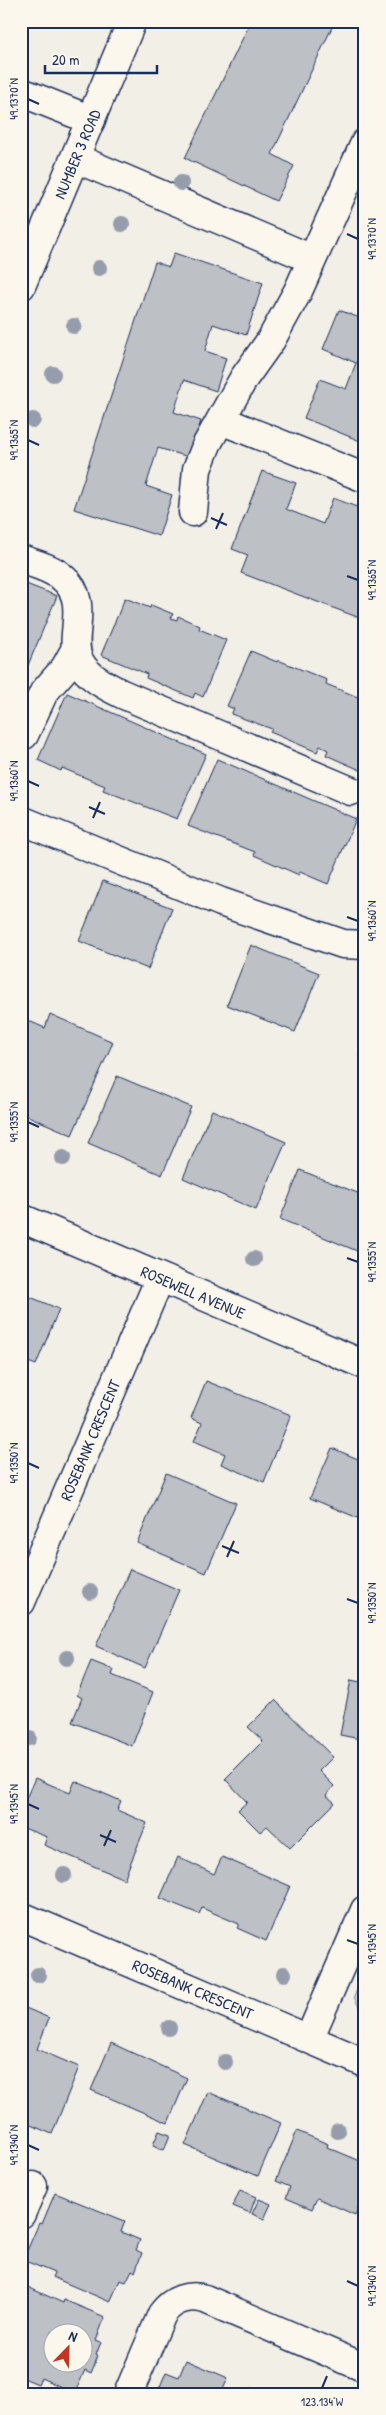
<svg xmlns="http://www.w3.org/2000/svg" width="386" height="2415" font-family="'Patrick Hand',sans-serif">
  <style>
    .green { fill: #d2d3d2; stroke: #768198 }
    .building { fill: #bdc0c4; stroke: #1b2f5e; fill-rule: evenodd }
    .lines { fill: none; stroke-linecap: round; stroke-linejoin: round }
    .minor-casing { stroke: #1b2f5e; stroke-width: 31 }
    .major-casing { stroke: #1b2f5e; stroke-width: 31 }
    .minor { stroke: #fbf7ec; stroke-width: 28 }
    .major { stroke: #fbf7ec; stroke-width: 28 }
    .tree { fill: #959cab }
    .ticks { fill: none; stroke: #1b2f5e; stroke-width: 2 }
    .labels { text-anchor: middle; stroke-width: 4; stroke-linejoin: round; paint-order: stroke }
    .street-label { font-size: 16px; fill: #1b2f5e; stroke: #fbf7ec }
    .neatline { fill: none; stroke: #1b2f5e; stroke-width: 2 }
    .ticks-label { font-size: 12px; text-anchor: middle; fill: #1b2f5e }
  </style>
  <rect width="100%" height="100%" fill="#f2efe6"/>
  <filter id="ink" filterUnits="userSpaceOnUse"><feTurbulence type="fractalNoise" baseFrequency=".02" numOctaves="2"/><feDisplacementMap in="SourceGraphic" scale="10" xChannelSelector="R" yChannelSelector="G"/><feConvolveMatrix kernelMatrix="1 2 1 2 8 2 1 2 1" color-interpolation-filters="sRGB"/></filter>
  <g filter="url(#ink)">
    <path class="green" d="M365,1969V2012L360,2009L354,1997Z"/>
    <path class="building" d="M251,21H335L272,154L294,166L276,201L185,158Z
      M174,253L263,283L246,335L213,324L205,351L226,358L216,391L184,380L174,412L201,421L189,457L158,448L146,486L172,495L159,536L74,509L155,262L169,267Z
      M339,310L365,320V443L304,418L320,379L346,389L356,363L323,349Z
      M262,471L296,483L286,509L323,524L333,498L365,510V526L358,543L365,545V620L241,573L248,555L232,549Z
      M21,582L57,596L21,682Z
      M125,598L150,608L151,605L173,614L171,618L177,620L178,616L200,626L199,629L226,640L203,697L195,693L193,698L146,678L147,674L101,655Z
      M251,651L277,662L278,660L327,680L326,684L365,700V772L326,755L328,750L320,746L317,752L270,732L272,729L231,714L234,709L227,706Z
      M67,693L206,754L177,819L103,790L105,786L62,768L61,771L38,760Z
      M217,759L356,819L328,884L300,872L299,875L254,855L255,852L188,826Z
      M103,881L172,908L148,969L79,941Z
      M251,945L319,973L295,1032L227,1005Z
      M50,1014L113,1042L72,1135L21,1113V1020L22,1018L45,1028Z
      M365,1043V1058L360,1056Z
      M117,1076L191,1107L162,1175L88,1143Z
      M212,1110L286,1142L256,1210L183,1178Z
      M300,1170L365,1196V1231L357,1251L280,1219Z
      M21,1293L59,1309L36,1365L21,1359Z
      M206,1381L291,1415L264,1482L221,1464L225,1454L194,1441L202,1423L191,1418Z
      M332,1448L365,1462V1521L310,1498Z
      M166,1473L236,1503L206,1573L137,1543Z
      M130,1569L179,1590L145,1668L96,1646Z
      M91,1661L114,1670L112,1675L153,1692L132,1746L72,1722L82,1698L77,1695Z
      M351,1680L365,1683V1740L340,1735Z
      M275,1700L333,1757L319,1771L334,1786L326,1795L335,1803L290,1848L267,1826L260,1832L238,1810L247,1802L225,1779L263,1741L248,1727Z
      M35,1778L70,1793L75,1781L121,1801L117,1810L147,1823L124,1879L44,1845L47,1837L21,1827V1810Z
      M178,1857L214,1874L222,1857L290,1886L266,1941L237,1928L239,1924L202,1908L199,1914L160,1898Z
      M21,2006L49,2018L37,2049L79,2067L52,2134L21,2121Z
      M111,2043L187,2078L168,2123L91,2090Z
      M208,2092L281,2123L258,2176L185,2145Z
      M159,2131L170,2135L164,2150L153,2145Z
      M297,2131L328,2144L327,2147L365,2163V2192L355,2215L317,2198L312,2209L286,2198L290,2187L276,2181Z
      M240,2190L256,2197L250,2213L233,2206Z
      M55,2193L125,2221L121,2232L140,2240L136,2250L142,2253L135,2272L132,2270L126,2282L120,2280L110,2302L52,2277L54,2273L23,2260L39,2223L42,2224Z
      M259,2199L271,2204L264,2219L252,2214Z
      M21,2284L63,2303L64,2300L105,2317L96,2340L101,2342L96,2355L98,2356L91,2373L85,2370L75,2393L41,2378L38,2384L21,2377ZM52,2332H82V2362H52Z
      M186,2360L228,2378L221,2394H157L166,2372L179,2377Z
      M251,2388L265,2394H249Z"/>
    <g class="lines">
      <defs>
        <path id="minor" d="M21,92L91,120
          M75,158L312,259
          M221,420L365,478
          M193,512L197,469L207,444L244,378L271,340L298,291L365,143
          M21,559C35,564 52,568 63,578C92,602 66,639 80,662C88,677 106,686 122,694L351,791
          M24,735L44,692L65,668L75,650
          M21,820L221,902L343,944L365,945
          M21,1218L365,1365
          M21,1602L160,1278
          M21,1916L365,2063
          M309,2039L365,1910
          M21,2214L33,2186
          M128,2394L162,2314C172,2300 188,2294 205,2299L365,2368"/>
        <path id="major" d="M21,286L132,21"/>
      </defs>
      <use href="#minor" class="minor-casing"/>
      <use href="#major" class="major-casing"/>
      <use href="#minor" class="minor"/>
      <use href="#major" class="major"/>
    </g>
    <g class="tree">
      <circle cx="181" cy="183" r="8"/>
      <circle cx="122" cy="224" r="8"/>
      <circle cx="99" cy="268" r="8"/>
      <circle cx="74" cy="326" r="8"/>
      <circle cx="53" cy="374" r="8"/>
      <circle cx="33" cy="420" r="8"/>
      <circle cx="63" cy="1158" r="8"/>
      <circle cx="254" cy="1259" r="8"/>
      <circle cx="90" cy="1592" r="8"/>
      <circle cx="67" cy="1658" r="8"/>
      <circle cx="29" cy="1738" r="8"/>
      <circle cx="64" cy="1875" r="8"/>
      <circle cx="284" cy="1974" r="8"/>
      <circle cx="38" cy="1975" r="8"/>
      <circle cx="169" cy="2028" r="8"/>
      <circle cx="225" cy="2062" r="8"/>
      <circle cx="338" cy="2131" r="8"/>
    </g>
  </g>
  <path class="ticks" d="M28,99L39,104M347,234L358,239M28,440L39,445M211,518L227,525M216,529L223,513M347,576L358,580M28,781L39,786M89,807L105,814M93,818L100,802M347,917L358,921M28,1122L39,1127M347,1258L358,1262M28,1463L39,1468M222,1546L239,1553M227,1557L234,1541M347,1599L358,1603M28,1804L39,1809M100,1835L116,1842M104,1846L111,1830M347,1940L358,1944M28,2145L39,2150M347,2281L358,2286M322,2388L327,2376"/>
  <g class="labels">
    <g class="street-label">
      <text transform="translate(77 154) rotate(-67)" y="6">NUMBER 3 ROAD</text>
      <text transform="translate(193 1292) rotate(23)" y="6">ROSEWELL AVENUE</text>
      <text transform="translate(90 1440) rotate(-67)" y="6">ROSEBANK CRESCENT</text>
      <text transform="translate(193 1989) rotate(23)" y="6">ROSEBANK CRESCENT</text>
    </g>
  </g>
  <rect width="386" height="2415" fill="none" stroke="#fbf7ec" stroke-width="55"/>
  <g transform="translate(68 2348) rotate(23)"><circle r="24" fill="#fbf7ec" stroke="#a1a7b3"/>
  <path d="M0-4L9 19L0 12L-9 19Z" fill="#c8321e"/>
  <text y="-8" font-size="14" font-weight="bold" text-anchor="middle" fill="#1b2f5e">N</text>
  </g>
  <path d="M45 65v8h112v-8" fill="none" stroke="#1b2f5e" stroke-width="2.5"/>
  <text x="52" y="65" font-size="15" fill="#1b2f5e" stroke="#fbf7ec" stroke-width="4" paint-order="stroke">20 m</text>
  <rect x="28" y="28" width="330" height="2360" class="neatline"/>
  <g class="ticks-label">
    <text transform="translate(14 99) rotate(-90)" y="4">49.1370°N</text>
    <text transform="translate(372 239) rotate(-90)" y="4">49.1370°N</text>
    <text transform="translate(14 440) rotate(-90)" y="4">49.1365°N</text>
    <text transform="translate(372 580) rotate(-90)" y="4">49.1365°N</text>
    <text transform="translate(14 781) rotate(-90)" y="4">49.1360°N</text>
    <text transform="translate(372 921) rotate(-90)" y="4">49.1360°N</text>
    <text transform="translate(14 1122) rotate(-90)" y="4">49.1355°N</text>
    <text transform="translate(372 1262) rotate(-90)" y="4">49.1355°N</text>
    <text transform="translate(14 1463) rotate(-90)" y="4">49.1350°N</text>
    <text transform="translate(372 1603) rotate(-90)" y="4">49.1350°N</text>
    <text transform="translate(14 1804) rotate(-90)" y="4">49.1345°N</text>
    <text transform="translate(372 1944) rotate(-90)" y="4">49.1345°N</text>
    <text transform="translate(14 2145) rotate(-90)" y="4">49.1340°N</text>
    <text transform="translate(372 2286) rotate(-90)" y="4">49.1340°N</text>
    <text x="322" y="2406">123.134°W</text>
  </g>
</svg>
